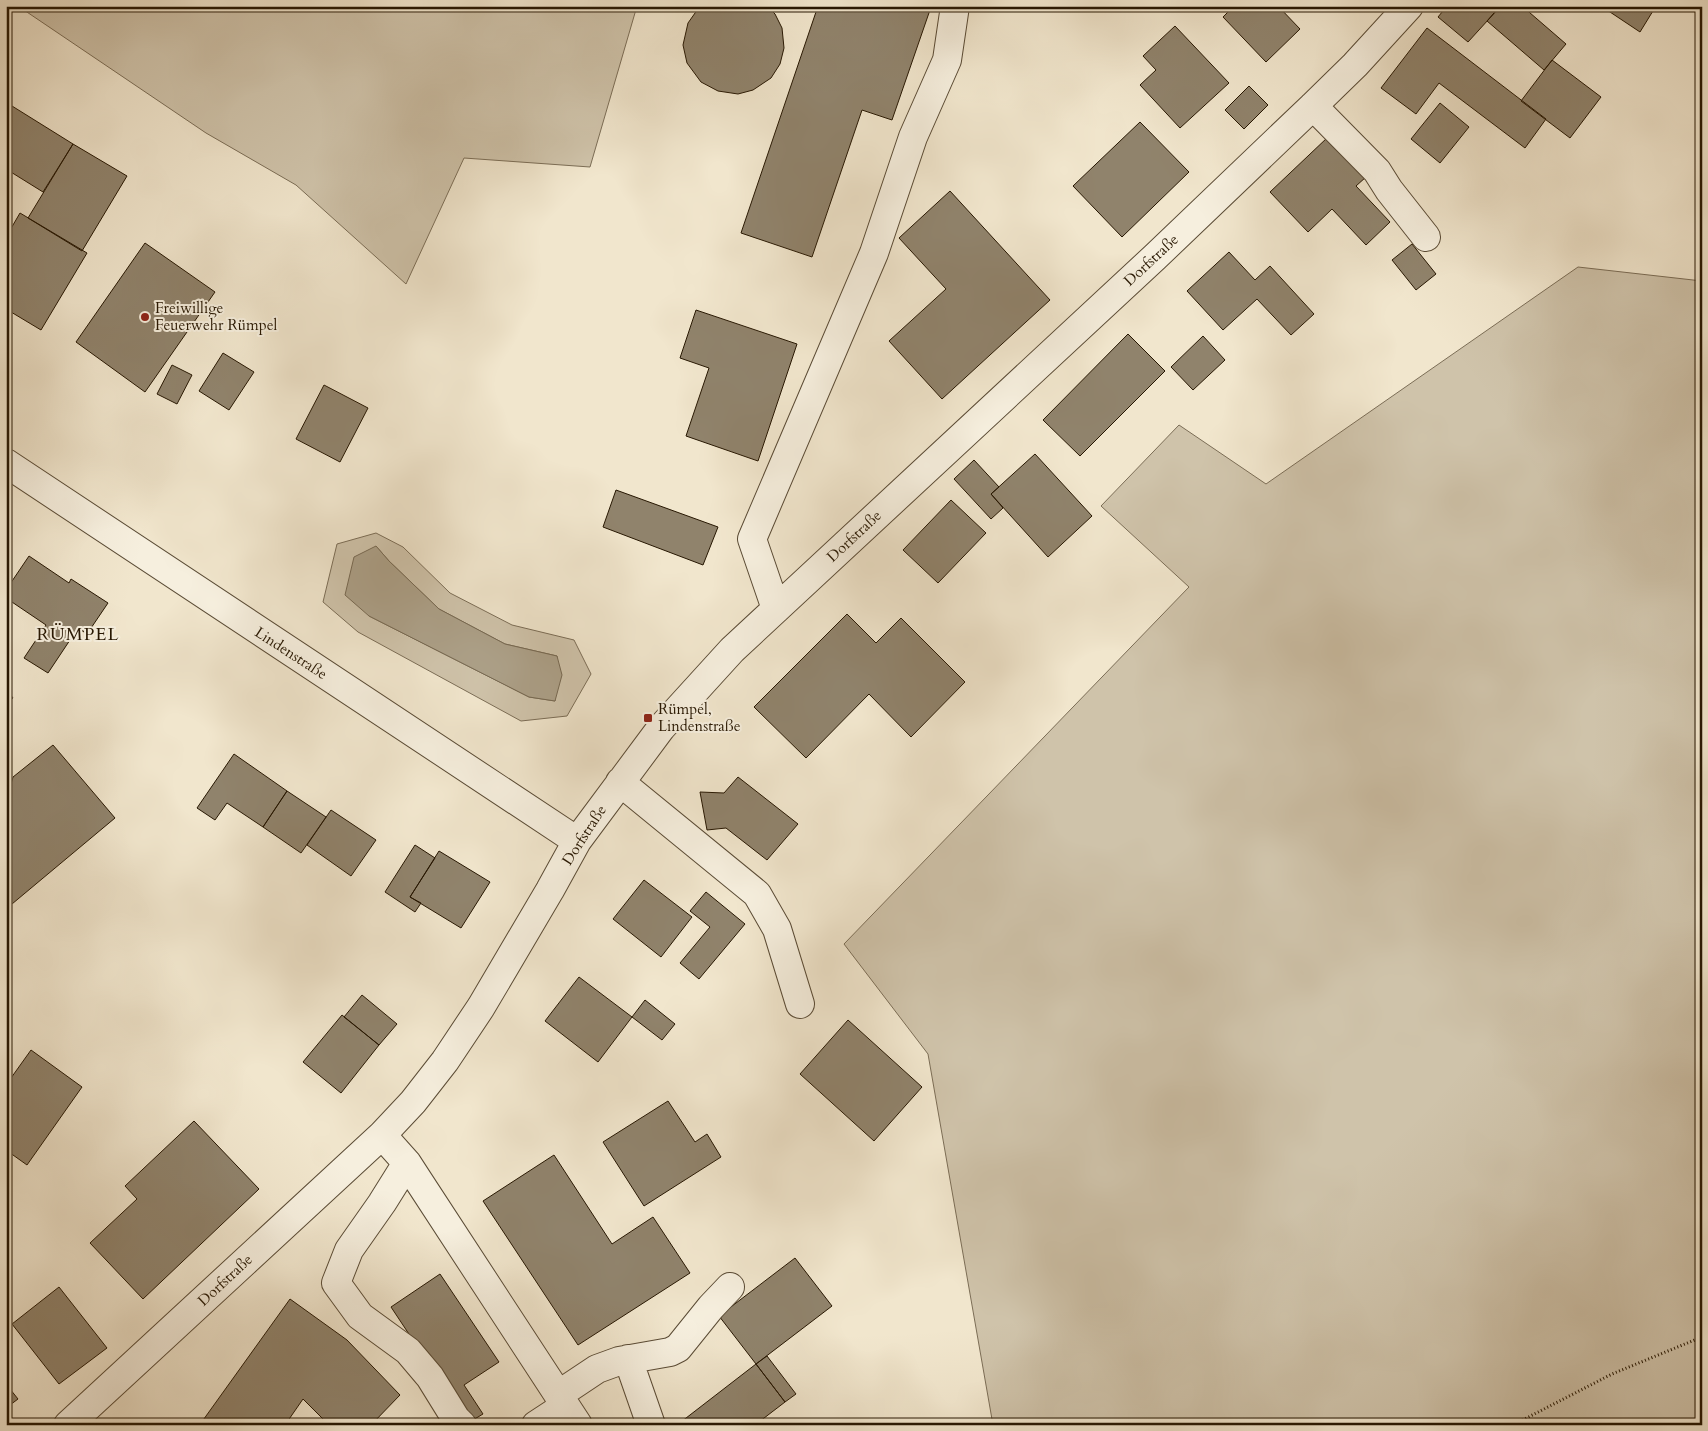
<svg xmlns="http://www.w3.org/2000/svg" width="1708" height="1431" font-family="Cardo,serif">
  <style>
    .green { fill: #cfc3aa; stroke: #7b6d56; fill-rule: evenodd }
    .water { fill: #aca088; stroke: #776952 }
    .building { fill: #90836c; stroke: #271702 }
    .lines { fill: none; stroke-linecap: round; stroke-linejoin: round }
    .minor-casing { stroke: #5a4b35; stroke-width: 30 }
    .path { stroke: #271702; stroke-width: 3; stroke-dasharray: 1 2.5; stroke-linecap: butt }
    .minor { stroke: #f6efde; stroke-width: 28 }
    .poi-dot { fill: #8f2418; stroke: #f6efde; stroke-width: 2 }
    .labels { text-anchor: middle; stroke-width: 4; stroke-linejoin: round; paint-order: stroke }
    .street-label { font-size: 15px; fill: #271702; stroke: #f6efde }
    .poi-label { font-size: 15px; fill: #271702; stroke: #f6efde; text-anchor: start }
    .quarter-label { font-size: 18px; letter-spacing: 1px; fill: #271702; stroke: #f6efde }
  </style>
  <rect width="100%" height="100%" fill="#f1e6cd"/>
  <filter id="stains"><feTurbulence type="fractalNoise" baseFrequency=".004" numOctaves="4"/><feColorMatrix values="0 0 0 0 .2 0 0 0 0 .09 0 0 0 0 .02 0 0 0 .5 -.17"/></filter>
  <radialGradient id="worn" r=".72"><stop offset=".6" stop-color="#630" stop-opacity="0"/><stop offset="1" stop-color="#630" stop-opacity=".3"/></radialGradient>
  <path class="green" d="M18,6H637L590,167L464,158L406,284L296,185L206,133Z
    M1578,267L1702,281V1425H993L928,1054L844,944L1189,587L1101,506L1179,425L1266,484Z
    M376,533L403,547L450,593L512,625L574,640L591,674L567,716L521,721L358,632L323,602L337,544ZM376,546L389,561L439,609L505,644L557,656L555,701L529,697L369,616Z"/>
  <path class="water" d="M376,546L389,561L439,609L505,644L557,656L562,675L555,701L529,697L369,616L345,595L354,557Z"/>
  <path class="building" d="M700,6H767L775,14L782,28L784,48L780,64L771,78L753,90L738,94L718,91L701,82L687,63L683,45L688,23Z
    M818,6L931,7L892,120L862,110L812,257L741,233Z
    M1234,6H1278L1300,29L1266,62L1223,17Z
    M1447,6H1497L1499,8L1468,42L1438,17Z
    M1500,6H1522L1566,44L1544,70L1487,21Z
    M1601,6H1656L1640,32Z
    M1175,26L1229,83L1180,128L1140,85L1156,70L1143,56Z
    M1427,28L1546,119L1525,148L1439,83L1416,114L1381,88Z
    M1552,60L1601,97L1570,138L1521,101Z
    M1249,86L1268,105L1244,129L1225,110Z
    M1440,103L1469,127L1440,163L1411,139Z
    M12,106L73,144L43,192L6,169V114Z
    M1140,122L1189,172L1122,237L1073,186Z
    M1328,137L1366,177L1356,186L1390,222L1366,245L1332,209L1308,232L1270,192Z
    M73,144L127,176L82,251L28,218Z
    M950,191L1050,300L942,399L889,341L946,289L899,238Z
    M20,213L87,253L41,330L6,309V237Z
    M145,243L215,292L145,392L76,342Z
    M1412,244L1436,274L1416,290L1392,260Z
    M1229,252L1255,280L1270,266L1314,314L1291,335L1257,299L1223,330L1187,291Z
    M696,310L797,344L758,461L686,436L709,368L680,358Z
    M1128,334L1165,371L1080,456L1043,420Z
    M1203,336L1225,360L1193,390L1171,367Z
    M223,353L254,372L229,410L199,391Z
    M172,365L192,375L177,404L157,394Z
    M324,385L368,408L340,462L296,439Z
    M1035,454L1092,516L1048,557L991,494Z
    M974,460L999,487L991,494L1003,508L991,519L954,479Z
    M616,490L718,527L703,565L603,527Z
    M951,500L986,533L938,583L903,550Z
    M29,556L69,583L71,579L108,603L87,634L78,628L48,673L24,658L46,625L6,598V590Z
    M847,614L876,643L901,618L965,682L911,737L869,694L806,758L754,707Z
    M6,689L13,698L6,704Z
    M53,745L115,818L6,909V801L13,777Z
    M234,754L287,791L263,827L227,803L215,820L197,808Z
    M738,777L798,824L767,860L726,828L707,830L700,792L724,793Z
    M287,791L326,817L301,853L263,827Z
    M331,810L376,840L351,876L307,845Z
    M415,845L435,858L410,897L421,903L415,912L385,892Z
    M439,851L490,882L461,928L410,897Z
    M644,880L692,917L661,957L613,919Z
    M706,892L745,924L699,979L680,963L710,927L690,911Z
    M579,977L632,1017L598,1062L545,1021Z
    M362,995L397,1024L379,1045L344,1017Z
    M645,1000L675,1024L662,1040L632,1017Z
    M342,1015L379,1045L341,1093L303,1062Z
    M848,1020L922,1087L874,1141L800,1074Z
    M31,1050L82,1087L27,1165L6,1150V1085Z
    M668,1101L695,1142L707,1134L721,1157L644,1206L603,1142Z
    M194,1121L259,1189L143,1299L90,1243L137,1199L125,1186Z
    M554,1155L612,1244L653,1217L690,1273L578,1345L483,1201Z
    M795,1258L832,1306L756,1364L719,1316Z
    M440,1274L499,1362L464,1385L483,1414L468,1423L391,1307Z
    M59,1287L107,1348L59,1384L12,1324Z
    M290,1299L347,1340L400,1395L371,1425H329L303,1399L285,1425H203L201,1423Z
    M767,1356L796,1394L785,1402L756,1364Z
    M756,1364L785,1402L755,1425H677Z
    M6,1384L18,1399L6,1408Z"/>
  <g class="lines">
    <defs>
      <path id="minor" d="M1313,106L1377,171L1389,190L1426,237
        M6,463L577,841
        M776,609L752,539L874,253L913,137L947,60L955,6
        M620,782L757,894L777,929L800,1004
        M382,1135L407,1163L418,1180L578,1425
        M407,1163L382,1203L349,1250L336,1283L360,1316L408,1351L430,1377L456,1419L462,1425
        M628,1359L651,1425
        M558,1395L597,1369L619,1361L670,1352L678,1348L711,1307L730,1287
        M68,1425L382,1135L413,1102L445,1061L481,1007L550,890L577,841L661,728L732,650L1155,257L1313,106L1355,65L1409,6
        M536,1425L565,1406"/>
    </defs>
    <use href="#minor" class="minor-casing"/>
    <path class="path" d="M1513,1425L1612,1374L1702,1337"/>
    <use href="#minor" class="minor"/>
  </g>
  <g class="poi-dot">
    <circle cx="145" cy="317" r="5"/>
    <rect x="643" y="713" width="10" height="10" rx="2.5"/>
  </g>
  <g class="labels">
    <g class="street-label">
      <text transform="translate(1151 260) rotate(-43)" y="5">Dorfstraße</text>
      <text transform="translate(854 536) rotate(-43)" y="5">Dorfstraße</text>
      <text transform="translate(291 653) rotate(33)" y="5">Lindenstraße</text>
      <text transform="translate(584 835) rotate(-57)" y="5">Dorfstraße</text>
      <text transform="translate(225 1280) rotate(-43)" y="5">Dorfstraße</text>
    </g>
    <g class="poi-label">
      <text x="155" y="313">Freiwillige<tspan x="155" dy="17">Feuerwehr Rümpel</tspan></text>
      <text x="658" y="714">Rümpel,<tspan x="658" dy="17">Lindenstraße</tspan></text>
    </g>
    <g class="quarter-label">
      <text x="78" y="640">RÜMPEL</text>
    </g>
  </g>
  <rect width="1708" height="1431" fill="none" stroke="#f1e6cd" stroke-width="25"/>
  <rect x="8" y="8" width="1693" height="1416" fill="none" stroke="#271702" stroke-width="2.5"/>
  <rect x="12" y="12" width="1683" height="1406" fill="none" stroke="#271702"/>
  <rect width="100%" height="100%" filter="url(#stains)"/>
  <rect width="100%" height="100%" fill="url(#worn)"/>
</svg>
